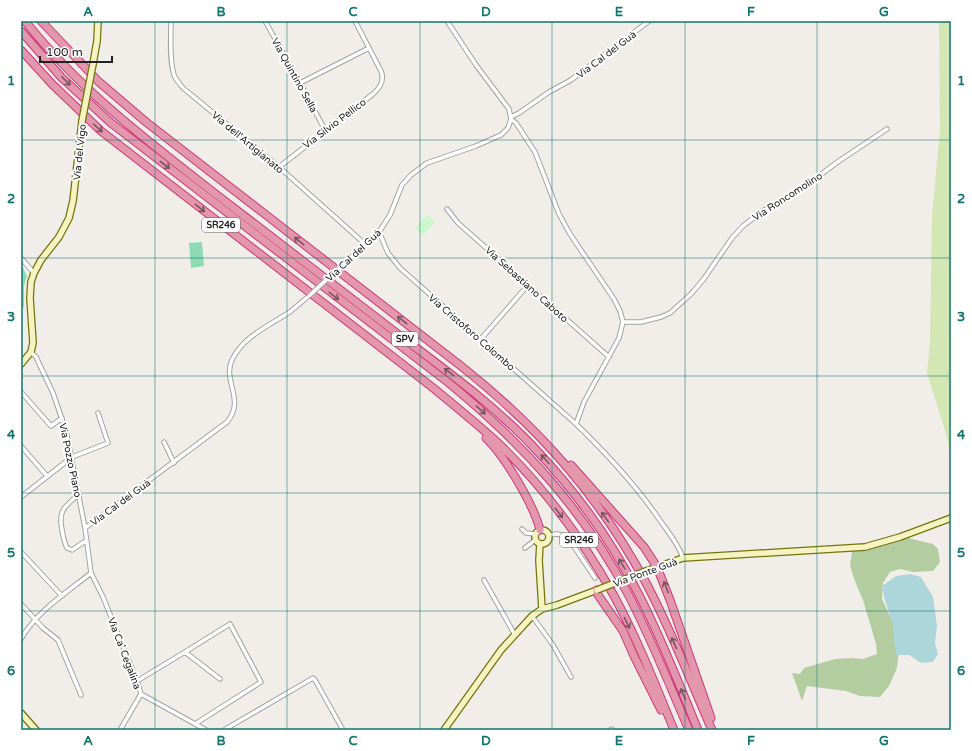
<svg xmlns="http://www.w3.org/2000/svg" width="972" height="751" font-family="'Varela Round',sans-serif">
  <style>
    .grass { fill: #d2e7b3 }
    .forest { fill: #b3cda1 }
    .park { fill: #ccf6cb }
    .pitch { fill: #8ddab4 }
    .water { fill: #add6db }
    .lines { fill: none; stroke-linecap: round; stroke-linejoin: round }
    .street-casing { stroke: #a3a3a3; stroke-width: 5.5 }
    .secondary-casing { stroke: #74740d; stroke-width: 8 }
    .highway-casing { stroke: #d0367b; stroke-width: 9 }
    .street { stroke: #fff; stroke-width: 3.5 }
    .secondary { stroke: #f6f3c2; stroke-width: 5.5 }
    .highway { stroke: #e297ad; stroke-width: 7 }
    .street-bridge-casing { stroke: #a3a3a3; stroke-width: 5.5; stroke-linecap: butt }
    .secondary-bridge-casing { stroke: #74740d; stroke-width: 8; stroke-linecap: butt }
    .street-bridge { stroke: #fff; stroke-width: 3.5 }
    .secondary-bridge { stroke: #f6f3c2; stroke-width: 5.5 }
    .oneway { stroke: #785761 }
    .grid { fill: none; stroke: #0f766e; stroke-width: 1; stroke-opacity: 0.55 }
    .labels { text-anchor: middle; stroke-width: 4; stroke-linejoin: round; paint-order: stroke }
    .shield { fill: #fff; stroke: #646464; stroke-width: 1 }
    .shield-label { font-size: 9px; font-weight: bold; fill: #222 }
    .street-label { font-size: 10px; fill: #222; stroke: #fff }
    .neatline { fill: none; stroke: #0f766e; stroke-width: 1.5 }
    .grid-label { font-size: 13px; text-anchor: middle; font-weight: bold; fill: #0f766e }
  </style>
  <rect width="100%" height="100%" fill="#f1eee9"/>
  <path class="grass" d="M939,21H951V462L947,437L927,373L930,343L932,216L940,130Z"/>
  <path class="forest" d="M904,537L933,544L938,549L940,562L933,571L913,572L900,569L890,572L883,583L882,599L896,629L899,650L897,668L889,686L880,697L860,696L846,691L807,686L802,701L792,673L800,674L804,668L835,659L852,658L863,659L877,654L876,644L863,600L856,584L850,566L852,551L871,547Z"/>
  <path class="park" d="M427,215L435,222L423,235L415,228Z"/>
  <path class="pitch" d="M202,242L204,266L191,268L189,243Z
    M21,264L27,276L24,286V307L21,309Z"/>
  <path class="water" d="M910,574L921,577L933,597L937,626L935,643L938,654L933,662L921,663L909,655H896L894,640L893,625L884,597L882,586L896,576Z"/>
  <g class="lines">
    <defs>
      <path id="street" d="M171,21C171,38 169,58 174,75C176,80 180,84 183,88L279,167L365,244
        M265,21L300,83L325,130
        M300,83L369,48
        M511,117L519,113L549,92L571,80L649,21
        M511,119L516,123L535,152L559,214L570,234L614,299L620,311L623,322L619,338L584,402L576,424
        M279,167L373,94C380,88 385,81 381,71L355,21
        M447,209L458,223L609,357
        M379,232L388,253L400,268L576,424C607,454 635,484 659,519C668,532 678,543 683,558
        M21,258L34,273
        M339,268L379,232L390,215L402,185L411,175L427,163L476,146L494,138L501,135L508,128L511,119L509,109L476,65L447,21
        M623,322H641L661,317L670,313L691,294L703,280L732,238L743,226L761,212L800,190L839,161L887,129
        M481,339L528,285
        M21,392L51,426L62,418
        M164,442L174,463
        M21,446L47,476
        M79,494C65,507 58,509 62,530C63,536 64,542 67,548L72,550L87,540
        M21,497L72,457L108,443L98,413
        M85,528L227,422C246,400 222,381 232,360C243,336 271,325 291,311C297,306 304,300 310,295
        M522,529L526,533L535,534
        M549,535L557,534L567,536L595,578
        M525,548L535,540
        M21,552L62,596
        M91,573L103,597L137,681L141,694L120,730
        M484,580L515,635
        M21,604L43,628L58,640L81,695
        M532,616L553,645L571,677
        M21,639C37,611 66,593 91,573L85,528L66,431L53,393L36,357L31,352
        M185,652L230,624L261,682L195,724
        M137,681L185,652L220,679
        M141,694L206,730
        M224,730L313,678L315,680L343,730
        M610,730L612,729"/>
      <path id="secondary" d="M93,64L97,41L98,21
        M21,364L31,352L33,343L30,298L31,282L34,273L41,260L59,237L69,218L73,201L82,121
        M535 537a7 7 0 1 1 14 0a7 7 0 1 1-14 0Z
        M540,544L539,560L542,609
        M646,571L683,558L865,547L900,537L951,518
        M21,713L36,730
        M444,730L501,650L532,616L542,609L557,605L597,590"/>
      <path id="highway" d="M25,21C78,88 146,140 213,192C276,241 340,289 403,338C451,374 500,410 540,454C579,496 612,542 638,593C661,637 679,684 698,730
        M41,21L99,82L146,122L461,366C539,428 597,493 645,581C671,629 690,680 712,730
        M21,31L61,77L111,123L449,383C523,444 583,509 628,594C651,638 669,684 689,730
        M21,50L52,84L101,131L432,387C454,405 476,423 497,442C543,486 582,539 613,594C637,638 655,684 674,730
        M486,438C504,455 534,505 540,530
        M571,465L644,547L657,567L670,600L711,718
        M597,590L598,595L623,631L634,656L661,710"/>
    </defs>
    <use href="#street" class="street-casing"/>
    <use href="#secondary" class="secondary-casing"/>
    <use href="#highway" class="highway-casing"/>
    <use href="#street" class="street"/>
    <use href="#secondary" class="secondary"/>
    <use href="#highway" class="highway"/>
    <defs>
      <path id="street-bridge" d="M310,295L339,268"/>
      <path id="secondary-bridge" d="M82,121L93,64
        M597,590L646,571"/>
    </defs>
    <use href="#street-bridge" class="street-bridge-casing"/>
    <use href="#secondary-bridge" class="secondary-bridge-casing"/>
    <use href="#street-bridge" class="street-bridge"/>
    <use href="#secondary-bridge" class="secondary-bridge"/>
  </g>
  <defs><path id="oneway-shaft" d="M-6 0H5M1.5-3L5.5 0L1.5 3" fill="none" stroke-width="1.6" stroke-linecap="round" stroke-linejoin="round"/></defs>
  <g class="oneway">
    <use href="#oneway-shaft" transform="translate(66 81) rotate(45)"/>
    <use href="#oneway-shaft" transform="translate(98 128) rotate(42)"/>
    <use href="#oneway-shaft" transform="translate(165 165) rotate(37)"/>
    <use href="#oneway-shaft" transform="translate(200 208) rotate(38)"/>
    <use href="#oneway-shaft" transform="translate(299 241) rotate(-142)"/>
    <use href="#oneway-shaft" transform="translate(334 296) rotate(38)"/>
    <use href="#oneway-shaft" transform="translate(402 320) rotate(-142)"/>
    <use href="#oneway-shaft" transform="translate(449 372) rotate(-143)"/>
    <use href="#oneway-shaft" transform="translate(481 410) rotate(41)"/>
    <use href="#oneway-shaft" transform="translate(545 459) rotate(-132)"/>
    <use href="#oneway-shaft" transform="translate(559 513) rotate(52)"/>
    <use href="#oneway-shaft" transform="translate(605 517) rotate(-125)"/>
    <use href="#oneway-shaft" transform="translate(622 564) rotate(-121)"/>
    <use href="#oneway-shaft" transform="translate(666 587) rotate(-111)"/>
    <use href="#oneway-shaft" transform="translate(627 623) rotate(65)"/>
    <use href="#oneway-shaft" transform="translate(674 643) rotate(-114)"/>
    <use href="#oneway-shaft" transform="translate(683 694) rotate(-113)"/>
  </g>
  <path class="grid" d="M155,21V730M287,21V730M420,21V730M552,21V730M685,21V730M817,21V730M21,140H951M21,258H951M21,376H951M21,493H951M21,611H951"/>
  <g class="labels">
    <g class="shield">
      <rect x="202" y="218" width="38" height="14" rx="3"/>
      <rect x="392" y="332" width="26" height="14" rx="3"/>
      <rect x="560" y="533" width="38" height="14" rx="3"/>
    </g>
    <g class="shield-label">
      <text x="221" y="228">SR246</text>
      <text x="405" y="342">SPV</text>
      <text x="579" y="543">SR246</text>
    </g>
    <g class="street-label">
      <text transform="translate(606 54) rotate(-37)" y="4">Via Cal del Guà</text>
      <text transform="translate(295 75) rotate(61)" y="4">Via Quintino Sella</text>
      <text transform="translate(334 123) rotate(-37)" y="4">Via Silvio Pellico</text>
      <text transform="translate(248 142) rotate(40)" y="4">Via dell'Artigianato</text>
      <text transform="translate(79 152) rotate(-84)" y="4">Via del Vigo</text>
      <text transform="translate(787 196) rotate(-33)" y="4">Via Roncomolino</text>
      <text transform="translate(353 255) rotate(-43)" y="4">Via Cal del Guà</text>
      <text transform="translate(527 284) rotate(42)" y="4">Via Sebastiano Caboto</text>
      <text transform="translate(472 332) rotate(41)" y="4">Via Cristoforo Colombo</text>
      <text transform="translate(71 460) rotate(78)" y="4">Via Pozzo Piano</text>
      <text transform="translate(120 502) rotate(-36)" y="4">Via Cal del Guà</text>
      <text transform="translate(645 572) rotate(-20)" y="4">Via Ponte Guà</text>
      <text transform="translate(125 653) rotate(69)" y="4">Via Ca' Cegalina</text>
    </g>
  </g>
  <rect width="972" height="751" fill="none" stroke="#ffffff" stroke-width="44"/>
  <path d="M40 56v6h72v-6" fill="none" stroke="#222222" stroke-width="2"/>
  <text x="46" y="56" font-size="12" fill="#222222" stroke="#ffffff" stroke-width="3" paint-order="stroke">100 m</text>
  <rect x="22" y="22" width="928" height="707" class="neatline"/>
  <g class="grid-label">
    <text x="88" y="16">A</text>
    <text x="221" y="16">B</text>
    <text x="353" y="16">C</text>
    <text x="486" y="16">D</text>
    <text x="619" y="16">E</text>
    <text x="751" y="16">F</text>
    <text x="884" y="16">G</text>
    <text x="11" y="85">1</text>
    <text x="961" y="85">1</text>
    <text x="11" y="203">2</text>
    <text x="961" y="203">2</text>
    <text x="11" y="321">3</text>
    <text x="961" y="321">3</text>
    <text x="11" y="439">4</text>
    <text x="961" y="439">4</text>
    <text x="11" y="557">5</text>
    <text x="961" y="557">5</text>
    <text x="11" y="675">6</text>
    <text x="961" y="675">6</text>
    <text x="88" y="745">A</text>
    <text x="221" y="745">B</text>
    <text x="353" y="745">C</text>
    <text x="486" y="745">D</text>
    <text x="619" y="745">E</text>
    <text x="751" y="745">F</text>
    <text x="884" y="745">G</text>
  </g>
</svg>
